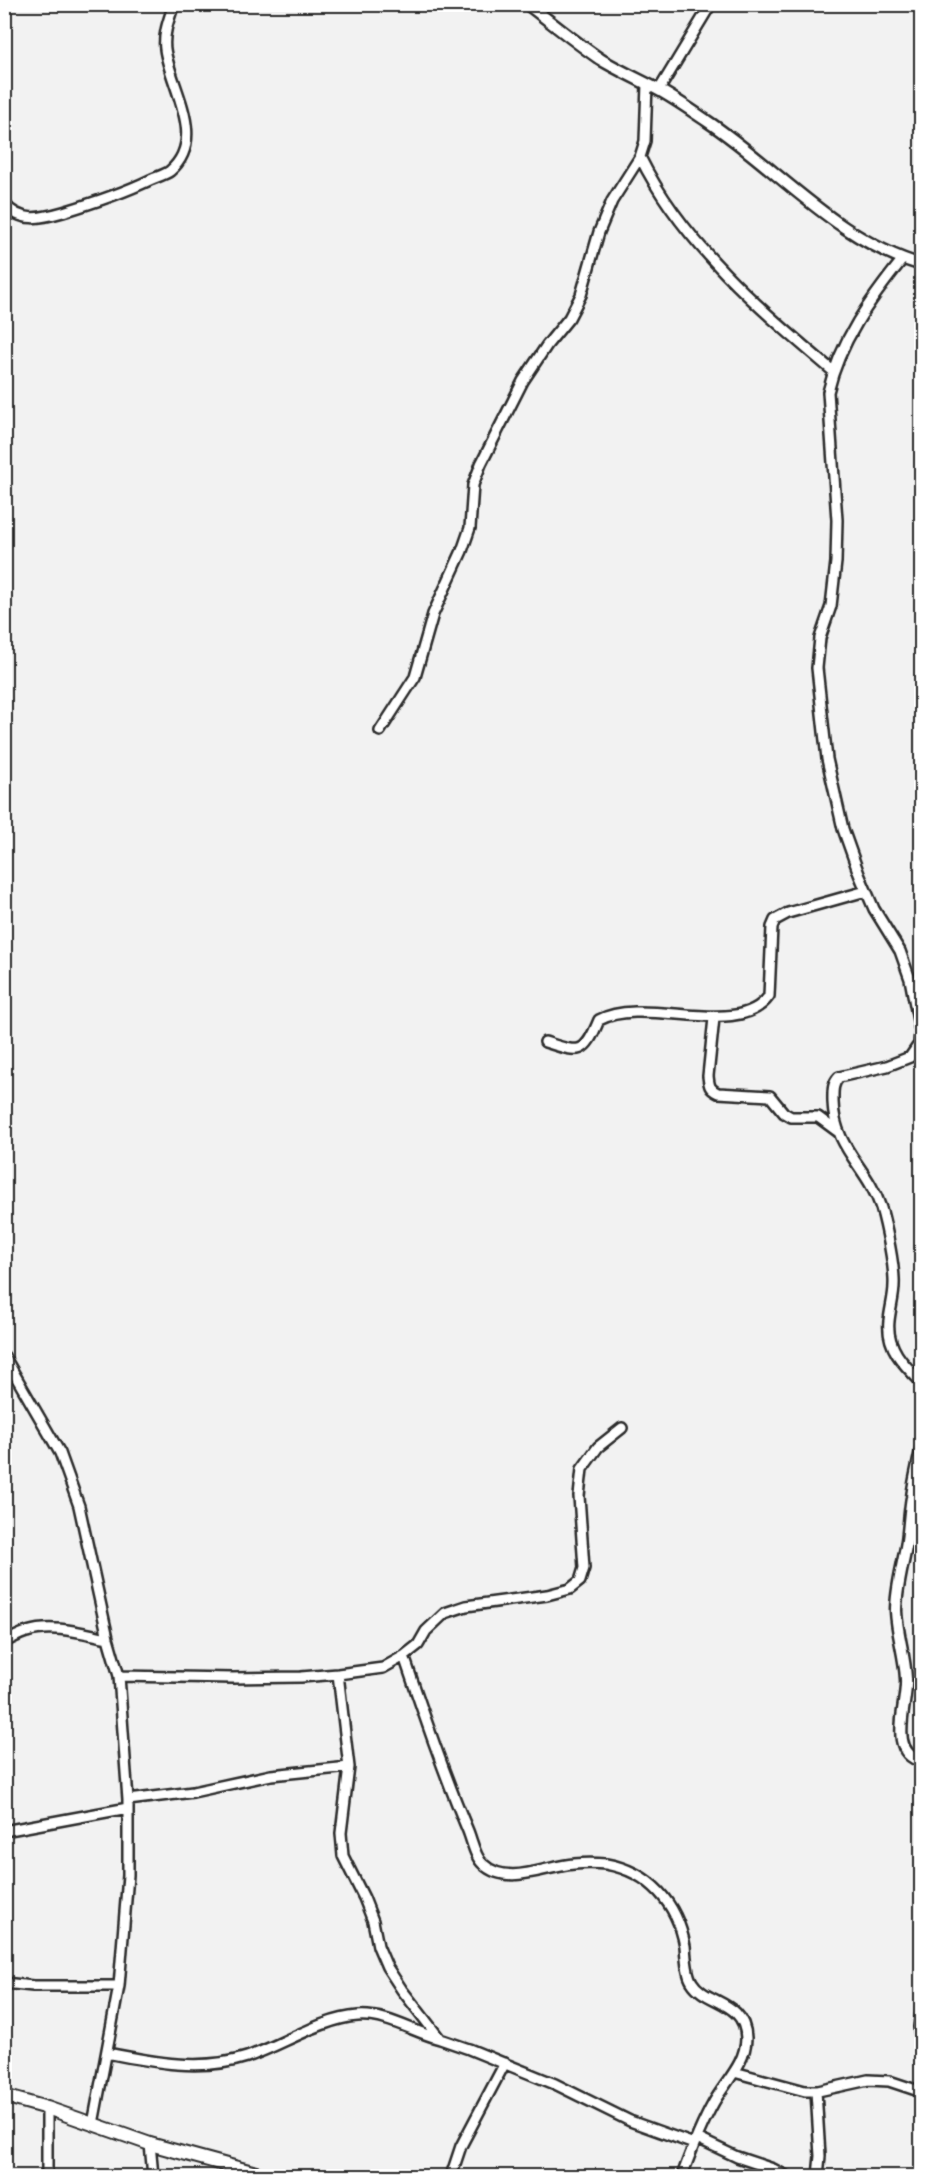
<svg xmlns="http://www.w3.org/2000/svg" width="926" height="2181" font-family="Dekko,sans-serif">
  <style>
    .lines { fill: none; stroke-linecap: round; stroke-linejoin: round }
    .minor-casing { stroke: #2b2b2b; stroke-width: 14 }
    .tertiary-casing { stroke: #2b2b2b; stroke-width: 15 }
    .secondary-casing { stroke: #2b2b2b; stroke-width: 16 }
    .minor { stroke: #fff; stroke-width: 9 }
    .tertiary { stroke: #fff; stroke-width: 10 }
    .secondary { stroke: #fff; stroke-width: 12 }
  </style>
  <rect width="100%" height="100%" fill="#f2f2f2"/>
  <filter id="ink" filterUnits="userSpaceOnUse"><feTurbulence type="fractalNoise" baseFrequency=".0167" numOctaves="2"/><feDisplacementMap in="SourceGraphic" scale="12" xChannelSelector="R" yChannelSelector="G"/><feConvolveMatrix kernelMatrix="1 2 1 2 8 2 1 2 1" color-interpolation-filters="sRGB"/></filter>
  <g filter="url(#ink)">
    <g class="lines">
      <defs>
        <path id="minor" d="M659,90L711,4
          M640,157C683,244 761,310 833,371
          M4,203C20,224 42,218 63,212C93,203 121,194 150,180C156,177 165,175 170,171C208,138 170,87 165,49C163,34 169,19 174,4
          M902,260C870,300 840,341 828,392L837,520L836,562L831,606L820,638L817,668L827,759L843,829L859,874L874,909L900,951L910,979L920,1031L919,1044L910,1057L887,1066L839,1077C832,1084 833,1092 833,1102C834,1149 868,1167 881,1208C886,1225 895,1268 894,1285C894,1297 890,1309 889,1321C886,1348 904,1365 922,1383
          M380,731L415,677L433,614L462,551L470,528L473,485L481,464L523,381L547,345L569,318L581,295L599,232L612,201L640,157L645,141L647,84
          M714,1018L708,1076C709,1085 709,1089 718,1093L770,1096L784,1113L791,1117H818L837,1131
          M545,1042C580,1053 584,1056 599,1020C645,995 739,1040 769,996L772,927L775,920L788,913L866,891
          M4,1356L60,1453L79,1506L108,1638L119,1676L128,1800V1875L119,1986L93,2124
          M4,1642C12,1639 19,1634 27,1632C53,1624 82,1633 108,1638
          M404,1656C424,1715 444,1774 468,1831C472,1841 475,1857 483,1864C507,1887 546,1866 574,1864C584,1863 596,1863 606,1864C650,1872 677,1903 685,1946C686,1956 686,1973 692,1982C705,2004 745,2000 746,2038C746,2063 726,2081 714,2102C701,2125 691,2151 682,2176
          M338,1674L349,1767L341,1833L343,1856L364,1898L373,1921L378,1946L387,1967L402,1990L440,2039L469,2049L555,2084L630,2121L694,2144
          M119,1676L233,1678L301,1677L338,1674L383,1668L404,1656L418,1645L426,1631L445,1613L466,1606L547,1595L570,1589L580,1581L584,1568L579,1496L582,1469L598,1447L622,1428
          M128,1800L193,1792L271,1775L349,1767
          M4,1831L128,1808
          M4,1983L33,1986H119
          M922,2006L919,2027L922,2052
          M107,2053C152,2062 201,2072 247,2057C280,2046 323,2018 358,2016C387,2014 413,2032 440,2039
          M734,2072L805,2091H818L868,2080L889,2081L922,2092
          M816,2091L820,2156L818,2176
          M697,2138L737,2157L773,2169L786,2176
          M150,2144L153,2176
          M47,2176V2108
          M451,2176L461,2146L505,2063"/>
        <path id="tertiary" d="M527,4C551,22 575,42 600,59C618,70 638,79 657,89C674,98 691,110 707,121C779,169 836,240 922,265
          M922,1447C918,1464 914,1480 912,1497C909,1514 909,1531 906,1547C902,1569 896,1589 896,1611C897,1634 905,1656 906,1679C908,1704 886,1753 922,1761"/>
        <path id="secondary" d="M4,2096L47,2108L150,2144L267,2176"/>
      </defs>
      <use href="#minor" class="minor-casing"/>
      <use href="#tertiary" class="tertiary-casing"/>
      <use href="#secondary" class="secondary-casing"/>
      <use href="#minor" class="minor"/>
      <use href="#tertiary" class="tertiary"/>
      <use href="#secondary" class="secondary"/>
    </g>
  </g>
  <rect width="926" height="2181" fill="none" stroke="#fff" stroke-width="24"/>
  <rect x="12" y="12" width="902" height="2157" fill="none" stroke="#2b2b2b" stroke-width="2" filter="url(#ink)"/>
</svg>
